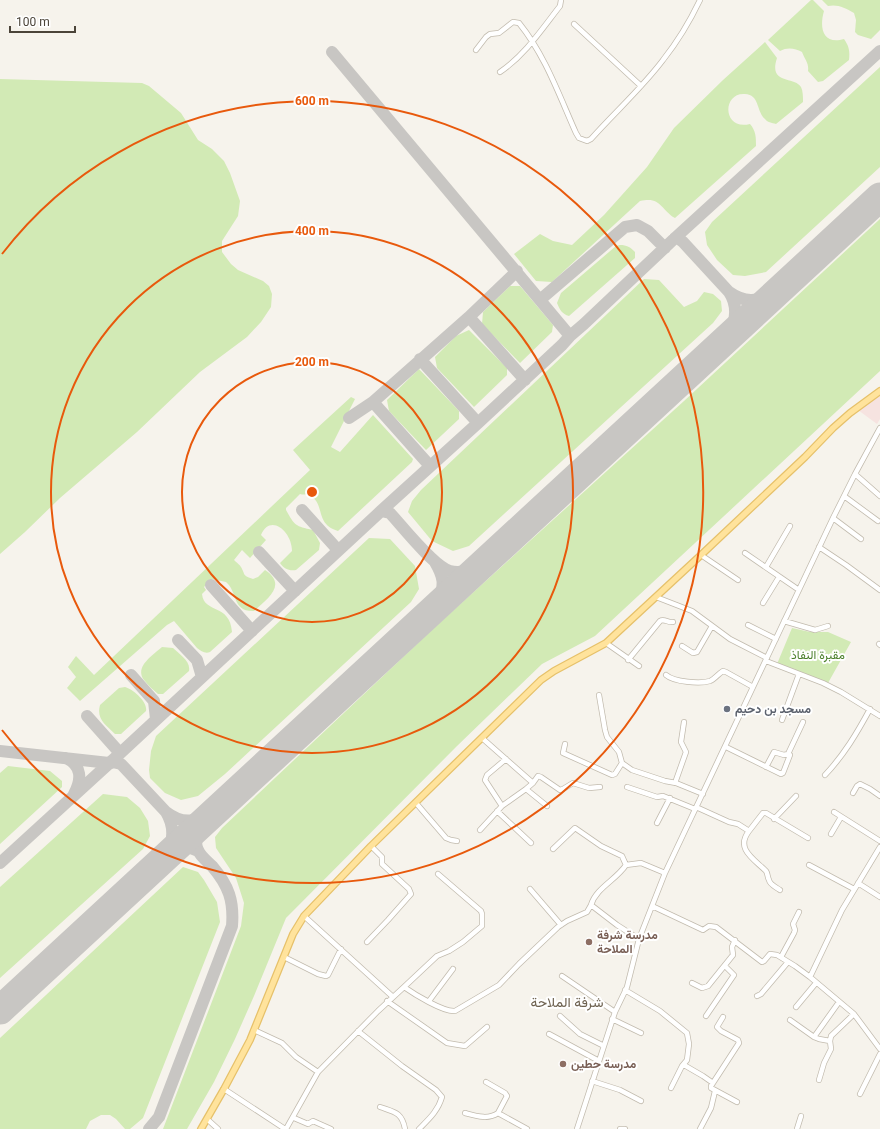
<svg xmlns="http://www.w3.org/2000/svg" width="880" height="1129" font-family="Roboto,Vazirmatn,sans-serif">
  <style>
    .medical { fill: #f6e3e0 }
    .green { fill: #d2eab5 }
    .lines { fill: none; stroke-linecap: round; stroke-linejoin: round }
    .taxiway { stroke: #c8c6c3; stroke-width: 12 }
    .runway { stroke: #c8c6c3; stroke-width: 29 }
    .minor-casing { stroke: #c2bbae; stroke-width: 6 }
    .major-casing { stroke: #e6c16a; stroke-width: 8 }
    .minor { stroke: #fff; stroke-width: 4.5 }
    .major { stroke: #ffe39c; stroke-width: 5.5 }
    .ring { fill: none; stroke: #e8590c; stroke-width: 2 }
    .worship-dot { fill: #6b7280; stroke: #fff; stroke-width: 1.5 }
    .education-dot { fill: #8d6e63; stroke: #fff; stroke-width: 1.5 }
    .labels { text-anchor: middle; stroke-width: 4; stroke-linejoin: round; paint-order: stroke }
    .park-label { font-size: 12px; fill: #4a7f2a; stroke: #fff }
    .worship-label { font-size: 12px; font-weight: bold; fill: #5b616d; stroke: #fff; text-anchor: start }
    .education-label { font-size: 12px; font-weight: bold; fill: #785e54; stroke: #fff; text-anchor: start }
    .quarter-label { font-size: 14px; fill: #6e6250; stroke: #fff }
    .centre { fill: #e8590c; stroke: #fff; stroke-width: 2 }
    .ring-label { font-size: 12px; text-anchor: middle; font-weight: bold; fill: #e8590c; stroke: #fff; stroke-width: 4; stroke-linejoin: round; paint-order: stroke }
  </style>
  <rect width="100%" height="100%" fill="#f6f3ec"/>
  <path class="medical" d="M880,395V419L877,424L858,410Z"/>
  <path class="green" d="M811,0H813L824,11C819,28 823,45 844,39C849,46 850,51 849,60L823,81L818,82L808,71C809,63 805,60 802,52C795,48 787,47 780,51L768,40Z
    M822,0H880V30L871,39L858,35L855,32L856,20L854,13C845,8 838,4 828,6Z
    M765,42L777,58C768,85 795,76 801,87C803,91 803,97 803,102L776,124C772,123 767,122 765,119C756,111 760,95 745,94C722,92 722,131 750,124C756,131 756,137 756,146L675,218C660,209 661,196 640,201L552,282L536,281L514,254L540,234L553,241L572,245L604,215L647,167L674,128L723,80Z
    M880,67V167L766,272L745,276L733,275L717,260L707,245L705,232L712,222Z
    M0,79L142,83L149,86L181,113L198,140L212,149L224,161L230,173L240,201L238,216L222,241V252L231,264L238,270L263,281L269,286L272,294L271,307L261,322L247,337L200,372L137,432L60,498L25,532L0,554Z
    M880,219V371L595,636L542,664L457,746L286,918L254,996L235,1039L214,1082L187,1129H163L241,926L244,903L236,878L216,848L215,837L222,828L435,627L684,401Z
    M620,245C627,245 630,247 635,252V258L569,316C562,314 560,310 557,303L561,293L616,246Z
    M644,279L659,280L684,307L697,301L704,292L713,294L721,301L722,311L713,323L469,546L453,551L432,541L408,512L412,501L421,490Z
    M510,286H520L553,325L552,332L520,363L482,324L483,312Z
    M469,330L507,368V375L474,407L437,368L435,357L456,336Z
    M419,369L459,411V419L426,450L389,411L387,400Z
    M351,397L355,399L331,447L340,452L373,415L413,459L412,462L338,531C314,524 326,503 309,495C307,494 302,495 300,494L286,508V510C295,526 295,526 313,530L320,543L319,550L296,570C289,571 284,569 280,563L292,551C292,531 270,513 261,535L266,540L250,558L242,550L234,560C236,562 240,565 241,567C246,576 242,575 253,579L258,577L265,570C288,585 267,599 254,611C232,612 238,592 226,582L212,579L204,587L206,590L202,594C204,614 230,603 232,632L210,652C205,654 201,651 197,648L174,621L167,625L80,701L67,688L76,677L68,667L76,656L94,675L310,470L293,450Z
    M369,538L390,539L415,566L419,589L411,602L225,774L198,796L181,800L165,793L150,778L149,770L151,751L156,736Z
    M792,628L810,632H828L851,642L828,683L777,664Z
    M162,647L173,648C179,654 191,661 189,671L163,694H158C153,690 148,685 144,680C134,667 153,655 162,647Z
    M125,687C133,689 148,702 146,711L121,734H115C106,725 96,719 100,705L119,688Z
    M8,766L50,771L62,781V787L0,844V773Z
    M103,794L127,797L140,808L148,821L150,836L143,849L0,978V887Z
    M183,867L198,872L204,880L217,902L220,922L143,1118L130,1129H125L116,1119L110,1115H101L90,1121L86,1129H0V1038Z"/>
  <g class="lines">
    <path class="taxiway" d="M332,52L570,336
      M675,238L679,239L683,242L729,292C746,304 757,301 776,293
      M541,299L625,227L637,225L648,231L665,248
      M469,317L525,380
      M728,337C736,322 739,307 729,292
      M420,359L478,423
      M373,402L430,466
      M349,418L373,402L469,317L517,271
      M302,510L338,550
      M381,511L390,513C402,526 434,567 450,571C462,574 472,569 483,564
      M259,552L295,591
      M435,562C446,581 443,585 439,605
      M211,585L252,631
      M178,640L197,660L202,677
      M131,675L154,701L156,719
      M87,716L119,752
      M0,751L109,763
      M66,758C82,766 82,779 74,794
      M107,765L113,762L121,764L166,812
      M173,850L188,847L198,851
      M168,855C173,839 175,827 166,812C184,826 197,821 216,811
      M0,863L115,758L381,511L478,423L562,345L570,336L584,324L675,238L880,51
      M149,1129L159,1117L232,926C234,901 229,886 212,866C208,862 200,856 198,850C194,843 197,833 199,826"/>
    <path class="runway" d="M0,1010L880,197"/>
    <defs>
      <path id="minor" d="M574,24L641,86
        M476,50L486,37L490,34L499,33L513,22L519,23C545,55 559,95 576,133L579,138L587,141L591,139C615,112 642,88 663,60C678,41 690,21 700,0
        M500,72C525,55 542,29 560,6L561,0
        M855,474L880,496
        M844,496L878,521
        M833,518L861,539
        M819,547L846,565L880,590
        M745,553L799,590
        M701,555L738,580
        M766,567L790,526
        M656,597L692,611L730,639L767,658
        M763,603L779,577
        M784,621L815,630L828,626
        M748,625L776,639
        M606,643L639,666
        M879,644L880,645
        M682,646L693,653L697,652L712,626
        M628,660L660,621C664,618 668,623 673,622
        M766,661L823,683L841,692L880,716
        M666,675C674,682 700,684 710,681C715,679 718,674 723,671L726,672L753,687
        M599,695L605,730L607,737L619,752L622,763L632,770L665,781L676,783L703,794
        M782,720L799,674
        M482,738L533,783L526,789L547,806
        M565,744L563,753L612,775L615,774L622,763
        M726,747L781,774L783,773L790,755L788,754L803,722
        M766,767L774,752L784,755L788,754
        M825,775C844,755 857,733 870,709
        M533,783L538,776L541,777L560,790L563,789L573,783L589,788L600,787
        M675,783L686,752L681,742L684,722
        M627,787L657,797L663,796L695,809
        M853,793L857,786L860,784L870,789L880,796
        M416,803L446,838L451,840L457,841
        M502,806L526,789
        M696,807L729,822L738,824L749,831L763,813H766L808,838
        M497,811L531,843
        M834,812L880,841
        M774,819L796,796
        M657,823L670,798
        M480,830L502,806L485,780L487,775L506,759
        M749,831C735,849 754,859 766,871C768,874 767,876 769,880C770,885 776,887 780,890
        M831,834L841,817
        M553,849L575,828L601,846L622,856L626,865
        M809,865L854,889
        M858,883L880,897
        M530,889L561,925
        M591,905C596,888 616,880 626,865L641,863L665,873
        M652,906L703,930L709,926L716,927L762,962L764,961L770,954L777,955L795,966L810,977L854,1014L880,1049
        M304,916L393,997
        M367,942L388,920L411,894L409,889L382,864V857L371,846
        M284,957L318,974L326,976L328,975L341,949
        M781,957L794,933L795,930L793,924L799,912
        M562,976L615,1012
        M810,977L842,910L880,847
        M692,983L702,988L708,986L733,955L732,947L735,940
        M404,987L437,956L449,951L463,942L482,926V914L481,911L438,874
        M625,990L660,1011L687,1033L689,1044L687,1060L682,1066L671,1088
        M757,996L761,994L788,962
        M387,1001L447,1043L465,1046L487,1027
        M429,1001L453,969
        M796,1007L816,983
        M560,1016L580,1034L604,1046
        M706,1016L734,975L725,966
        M723,1017L717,1027L721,1031L738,1040L739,1043L711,1086V1088L737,1102
        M612,1019L641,1033
        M790,1020L814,1037
        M254,1030L282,1043L296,1057L318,1072
        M358,1031L402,1066L436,1090L442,1097C438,1111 429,1119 419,1129
        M549,1034L599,1061
        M830,1041L819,1039L814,1037L839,1002
        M684,1065L703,1076L713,1083
        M819,1080L824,1063L831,1049L830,1041L831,1036L854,1014
        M592,1081L620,1090L641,1101
        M486,1082L505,1093L507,1096L498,1113L527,1129
        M224,1089L285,1129
        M860,1094L880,1054
        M380,1107C394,1112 402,1112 405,1129
        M465,1113C476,1116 488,1120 498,1113
        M294,1118L308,1124L313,1121L331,1129
        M207,1119L218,1129
        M286,1129L318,1072L378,1011L404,987C414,994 443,1012 455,1011L499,985L519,964L558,927L567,921L587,912L591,905L617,925L639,939
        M577,1129L615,1012L627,987L639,939L665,873L833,518L855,474L880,428
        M620,1129H625
        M700,1129L711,1108L715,1091
        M797,1129L801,1116"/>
      <path id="major" d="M201,1129L224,1089L250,1040L293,934L304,916L371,846L541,680L554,671L606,643L701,555L805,457L833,428L850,413L880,391"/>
    </defs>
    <use href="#minor" class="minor-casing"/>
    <use href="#major" class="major-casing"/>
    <use href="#minor" class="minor"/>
    <use href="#major" class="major"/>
  </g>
  <g class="ring">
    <circle cx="312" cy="492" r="130"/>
    <circle cx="312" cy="492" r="261"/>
    <path d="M2 254A391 391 0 1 1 2 730"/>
  </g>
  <circle class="worship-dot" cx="727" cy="709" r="4"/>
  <g class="education-dot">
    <circle cx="589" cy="942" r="4"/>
    <circle cx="563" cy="1064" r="4"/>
  </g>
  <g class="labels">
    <g class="park-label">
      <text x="818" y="659">مقبرة النفاذ</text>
    </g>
    <g class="worship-label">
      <text x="735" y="713">مسجد بن دحيم</text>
    </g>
    <g class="education-label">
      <text x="597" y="939">مدرسة شرفة<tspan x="597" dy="14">الملاحة</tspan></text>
      <text x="571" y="1068">مدرسة حطين</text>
    </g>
    <g class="quarter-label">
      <text x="567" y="1007">شرفة الملاحة</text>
    </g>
  </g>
  <circle cx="312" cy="492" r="6" class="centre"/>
  <g class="ring-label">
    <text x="312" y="105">600 m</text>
    <text x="312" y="235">400 m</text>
    <text x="312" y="366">200 m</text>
  </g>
  <path d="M10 26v6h65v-6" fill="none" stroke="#4b4439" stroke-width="2"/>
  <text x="16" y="26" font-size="12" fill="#4b4439" stroke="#ffffff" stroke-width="3" paint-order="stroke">100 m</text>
</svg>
